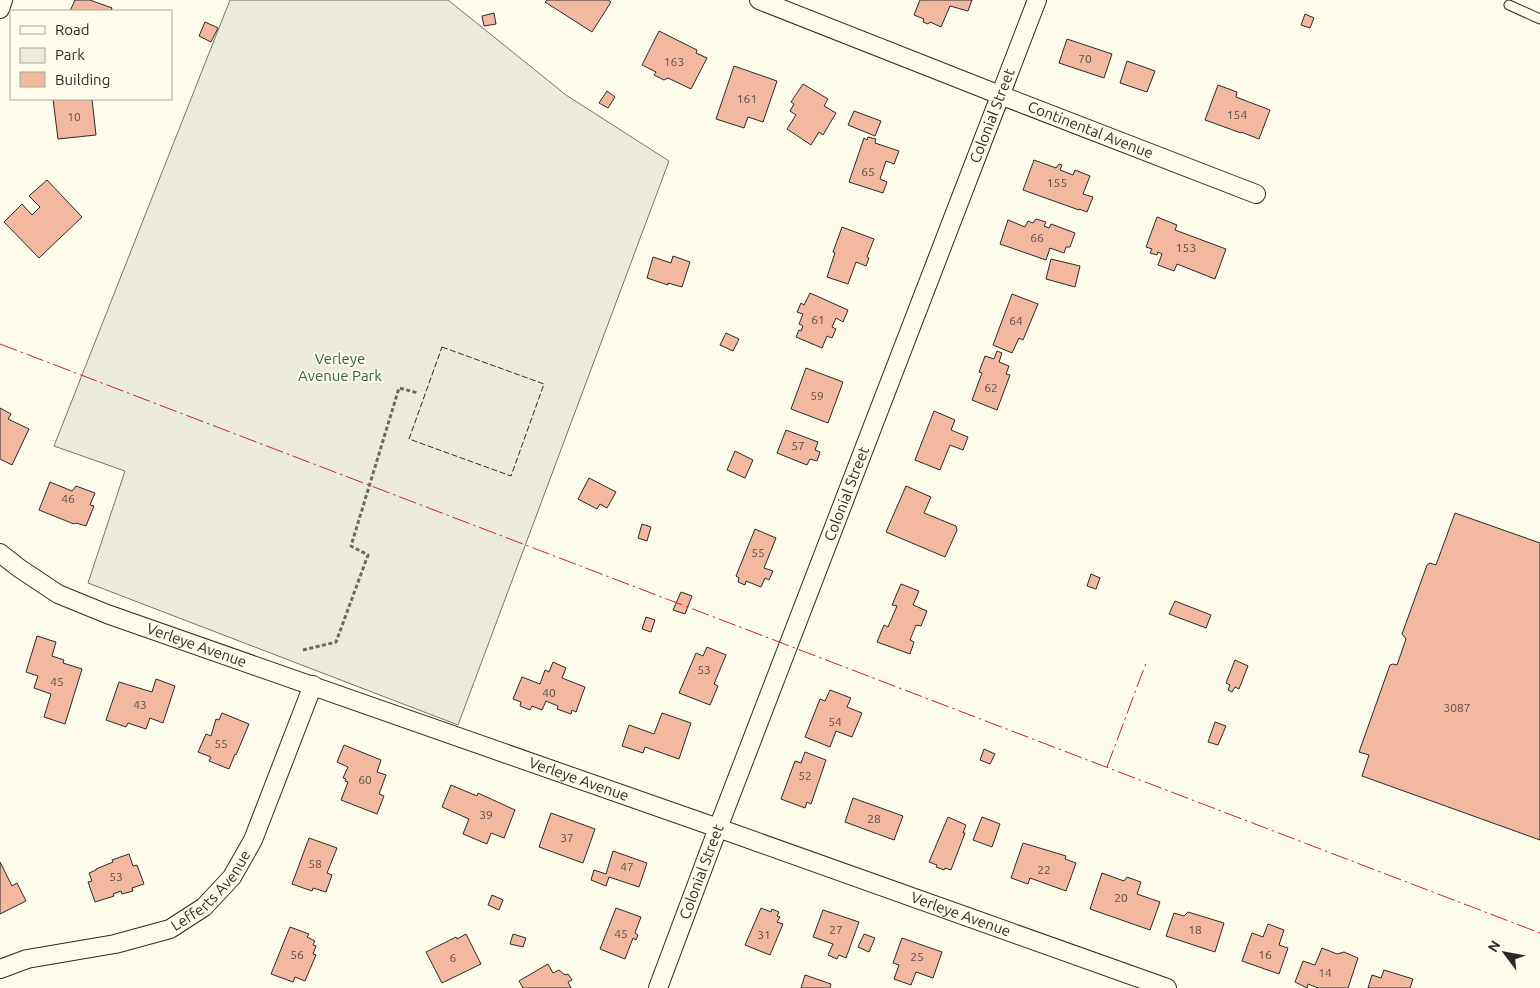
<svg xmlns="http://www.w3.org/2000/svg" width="1540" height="988" font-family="Ubuntu,sans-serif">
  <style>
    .green { fill: #ecebdb; stroke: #74746e }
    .building { fill: #f2b8a0; stroke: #2b2b2b }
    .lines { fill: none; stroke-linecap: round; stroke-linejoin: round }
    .service-casing { stroke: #2b2b2b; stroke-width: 11 }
    .minor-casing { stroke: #2b2b2b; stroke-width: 20 }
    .path { stroke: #6a6964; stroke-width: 3; stroke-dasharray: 4 2.5; stroke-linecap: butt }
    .service { stroke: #fdfbea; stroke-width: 9 }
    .minor { stroke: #fdfbea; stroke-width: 18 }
    .fence { stroke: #2b2b2b; stroke-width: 1; stroke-dasharray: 6 2.5; stroke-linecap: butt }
    .power { stroke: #c62828; stroke-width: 1; stroke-dasharray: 18 4 2.5 4; stroke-linecap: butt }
    .labels { text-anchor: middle; stroke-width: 4; stroke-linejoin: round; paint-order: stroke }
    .number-label { font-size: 12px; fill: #5d4e48 }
    .street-label { font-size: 15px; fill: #2b2b2b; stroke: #fdfbea }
    .park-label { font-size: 15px; fill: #34623c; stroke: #fdfbea }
  </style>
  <rect width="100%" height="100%" fill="#fdfbea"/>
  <path class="green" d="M230,0H448L566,95L669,161L458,725L88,583L125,471L54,446Z"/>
  <path class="building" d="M75,0H90L112,8L111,11H70Z
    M547,0H608L611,2L592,32L545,2Z
    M920,0H972L968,11L950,6L941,27L930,22L928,24L923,22L924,19L914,15Z
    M494,13L496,24L484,26L482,16Z
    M1305,14L1314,18L1310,28L1301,25Z
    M205,22L218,28L211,42L199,36Z
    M659,31L697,50L696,53L707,58L691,89L668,78L664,80L654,75L656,72L642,65Z
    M1067,39L1112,54L1104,78L1059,63Z
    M1127,61L1155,71L1147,92L1120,83Z
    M734,66L777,81L763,122L748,117L744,128L716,119Z
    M803,84L828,99L824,106L836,113L823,135L819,132L811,145L787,129L796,115L790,111L794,104L791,102Z
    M1218,85L1237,92L1236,97L1270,110L1259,139L1241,132V133L1205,120Z
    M607,91L615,97L608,108L599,103Z
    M53,99H92L96,135L58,139Z
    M854,111L881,121L875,136L848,125Z
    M868,137L876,139L875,143L899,151L894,164L886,161L880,179L887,182L883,193L849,182L864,138L867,140Z
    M1034,160L1056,168L1059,164L1062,165L1060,170L1073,175L1075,170L1090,176L1083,194L1093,197L1087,212L1079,209V210L1023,190Z
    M47,180L82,217L39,258L4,222L22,204L32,215L40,207L29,196Z
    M1157,217L1177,225L1175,230L1226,249L1215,279L1177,264L1174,271L1158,265L1162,254L1158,252L1157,255L1150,253L1152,249L1146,247Z
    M1036,219L1046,222L1044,226L1049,228L1051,224L1075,233L1070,247H1066L1064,253L1050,248L1046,260L1000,244L1008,220L1025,227L1028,221L1033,223Z
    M842,227L874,239L867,257L869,258L866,266L856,262L848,284L827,277L835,253L833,252Z
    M673,256L690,262L682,287L668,283V285L647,278L653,257L671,263Z
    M1051,259L1080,266L1075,287L1046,279Z
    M810,293L848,310L843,322L836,318L832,327L836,329L832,338L827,336L822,348L796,337L799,330L801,331L803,326L799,324L803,314L797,312L801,303L804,305Z
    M1012,294L1038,304L1023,340L1019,338L1012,353L993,345Z
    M726,333L739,339L733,351L720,345Z
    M997,351L1002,353L999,362L1009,366L1006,374L1010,375L997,410L972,400L982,373L979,372L985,356L994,359Z
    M806,368L843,382L828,423L791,409Z
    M0,408L11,414L8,419L29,429L12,465L0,459Z
    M934,411L955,420L951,430L968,437L963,450L950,445L940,470L915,460Z
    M786,430L818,442L815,450L820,452L817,461L810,459L807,465L777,453Z
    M735,451L753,460L745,478L727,470Z
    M589,478L616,492L607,508L600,504L597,509L578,499Z
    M50,482L72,491L76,486L95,493L90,505L94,506L86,526L76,523L74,524L39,510Z
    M906,486L931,497L924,513L956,526L957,530L945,557L886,532Z
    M1455,513L1540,543V840L1362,776L1369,755L1359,752L1390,665L1393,664L1397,665L1406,639L1402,634L1427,565L1430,563L1436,565Z
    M642,524L651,527L647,541L638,538Z
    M755,529L776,538L764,568L773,571L769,580L765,578L761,587L746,581L745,585L738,582L739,578L736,576Z
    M1091,574L1100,578L1096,589L1087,586Z
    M901,584L919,591L913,605L927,611L921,626L916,625L910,640L914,642L910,654L877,642L884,625L888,627L897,606L892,605Z
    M681,592L692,596L685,614L673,610Z
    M1175,601L1211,615L1206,628L1169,614Z
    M646,617L655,620L651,632L642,629Z
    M37,636L56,642L52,656L64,660L63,663L82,669L65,724L44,717L51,694L34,688L38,676L26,672Z
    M707,647L726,655L714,684L718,686L710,705L679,693L696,653L703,656Z
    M1235,660L1248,666L1239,689L1235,687L1232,692L1228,690L1230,685L1226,683Z
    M553,662L566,668L562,678L585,687L576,712L572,710L571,714L557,709L558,706L546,701L542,710L532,706L530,710L520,706L521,702L513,699L522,677L540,684L545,670L549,672Z
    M156,679L175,686L163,723L150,718L146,729L128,723L126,727L106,720L119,682L152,692Z
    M830,690L851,698L847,707L862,713L852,737L836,731L830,747L805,737L820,699L825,701Z
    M222,713L249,724L236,755L235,754L229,769L209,761L211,757L198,752L206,734L211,736L216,719L219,720Z
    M662,713L691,723L679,759L645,747L643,753L622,746L629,725L654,734Z
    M1215,722L1226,726L1218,745L1208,742Z
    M344,745L381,760L377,772L386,775L379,794L384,796L377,814L341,800L348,782L345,781L346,779L343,778L348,767L337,762Z
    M984,749L995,754L990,764L980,760Z
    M805,752L826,760L811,804L807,802L805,808L781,799L795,761L801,763Z
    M451,785L477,796L478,793L515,810L504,838L491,833L487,844L463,834L469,819L442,807Z
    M853,798L903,816L894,840L845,822Z
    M551,813L595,829L583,863L539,847Z
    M948,817L966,825L963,833H965L951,870L945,868L944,870L936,867L937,865L929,862Z
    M982,817L1000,824L992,847L973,840Z
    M309,838L337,848L327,873L332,875L326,892L313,888L312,891L292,884Z
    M1023,843L1066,856L1065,859L1076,863L1066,891L1030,878L1028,884L1011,878Z
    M613,851L647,863L639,887L609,877L606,886L591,880L594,870L606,874Z
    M129,854L133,866L137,865L144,884L132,888L133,891L122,894L121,891L113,894L114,896L95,902L88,882L92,881L89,873L96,870V869L113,862L112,860Z
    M0,862L12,886L17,883L26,901L0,914Z
    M1102,873L1124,881L1127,877L1141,882L1137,894L1160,902L1150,930L1090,909Z
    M492,895L503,900L499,910L488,905Z
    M616,908L641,917L635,933L638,935L636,940L633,938L625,959L600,949Z
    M761,908L771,912L772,909L779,912L777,916L780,917L777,922L783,924L770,955L745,945Z
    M823,910L859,922L846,958L839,955L837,959L828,955L833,944L813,937Z
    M1188,912L1224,923L1215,952L1166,936L1174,913L1184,916Z
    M1268,924L1284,930L1279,945L1288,948L1279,974L1242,961L1252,933L1263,937Z
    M290,927L309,934L307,937L315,941L313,945L316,946L313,954L316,955L305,981L295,977L293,982L271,974Z
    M466,934L481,964L442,983L426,952L456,937L457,939Z
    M513,934L526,938L523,947L510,944Z
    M864,934L875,938L869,952L858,947Z
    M902,938L942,952L933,978L916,972L911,985L894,979L899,965L893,963Z
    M1322,948L1337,954L1344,952L1358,958L1348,988H1318L1308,984L1307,988L1295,982L1303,961L1315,965Z
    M548,964L553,973L559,970L565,975L568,974L572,980L568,982L571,988H523L519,981Z
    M1384,970L1413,979L1410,988H1368L1372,975L1381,978Z
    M805,975L831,984L830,988H801Z"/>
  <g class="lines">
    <defs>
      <path id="service" d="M1509,5L1540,19"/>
      <g id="minor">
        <path id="s1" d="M759,0L1000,95L1256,194"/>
        <path d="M0,9L3,0"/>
        <path id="s2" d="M0,553L19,568L58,594L107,614L718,828L1167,988"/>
        <path id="s3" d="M0,969L27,959L115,944L170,929L204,907L232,877L253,840L313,685"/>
        <path id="s4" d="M658,988L718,828L1037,0"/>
      </g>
    </defs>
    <use href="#service" class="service-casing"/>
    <use href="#minor" class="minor-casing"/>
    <path class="path" d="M303,650L336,642L368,555L351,546L399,388L418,393"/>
    <use href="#service" class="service"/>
    <use href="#minor" class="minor"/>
    <path class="fence" d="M442,347L544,384L511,476L409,439Z"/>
    <path class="power" d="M0,344L1540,933
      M1107,767L1146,663"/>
  </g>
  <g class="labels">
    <g class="number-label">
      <text x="1085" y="63">70</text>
      <text x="674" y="66">163</text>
      <text x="747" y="103">161</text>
      <text x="1237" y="119">154</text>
      <text x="74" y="121">10</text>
      <text x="868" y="176">65</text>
      <text x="1057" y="187">155</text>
      <text x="1037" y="242">66</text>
      <text x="1186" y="252">153</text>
      <text x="818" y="324">61</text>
      <text x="1016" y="325">64</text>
      <text x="991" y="392">62</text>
      <text x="817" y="400">59</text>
      <text x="798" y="450">57</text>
      <text x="68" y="503">46</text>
      <text x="758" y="557">55</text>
      <text x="704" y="674">53</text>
      <text x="57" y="686">45</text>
      <text x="549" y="697">40</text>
      <text x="140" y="709">43</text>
      <text x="1457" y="712">3087</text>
      <text x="835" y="726">54</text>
      <text x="221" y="748">55</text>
      <text x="805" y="780">52</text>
      <text x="365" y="784">60</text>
      <text x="486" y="819">39</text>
      <text x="874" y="823">28</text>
      <text x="567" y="842">37</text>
      <text x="315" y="868">58</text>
      <text x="627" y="871">47</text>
      <text x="1044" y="874">22</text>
      <text x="116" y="881">53</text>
      <text x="1121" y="902">20</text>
      <text x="836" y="934">27</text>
      <text x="1195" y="934">18</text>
      <text x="621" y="938">45</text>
      <text x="764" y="939">31</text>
      <text x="297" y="959">56</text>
      <text x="1265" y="959">16</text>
      <text x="917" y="961">25</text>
      <text x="453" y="962">6</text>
      <text x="1325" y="977">14</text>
    </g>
    <g class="street-label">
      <text dy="5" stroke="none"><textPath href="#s4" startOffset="934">Colonial Street</textPath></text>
      <text dy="5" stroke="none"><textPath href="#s1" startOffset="356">Continental Avenue</textPath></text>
      <text dy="5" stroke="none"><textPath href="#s4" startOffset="529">Colonial Street</textPath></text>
      <text dy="5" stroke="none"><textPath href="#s2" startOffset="219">Verleye Avenue</textPath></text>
      <text dy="5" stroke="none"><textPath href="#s2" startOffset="624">Verleye Avenue</textPath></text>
      <text dy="5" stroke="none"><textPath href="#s4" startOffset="124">Colonial Street</textPath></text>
      <text dy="5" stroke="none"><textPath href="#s3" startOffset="232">Lefferts Avenue</textPath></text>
      <text dy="5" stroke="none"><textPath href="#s2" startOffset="1029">Verleye Avenue</textPath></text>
    </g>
    <g class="park-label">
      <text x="340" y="364">Verleye<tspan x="340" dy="17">Avenue Park</tspan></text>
    </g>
  </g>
  <rect x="10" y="10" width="162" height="90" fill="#fdfbea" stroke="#a9a89e"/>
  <rect x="20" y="26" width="25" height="8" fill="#fdfbea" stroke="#a9a89e"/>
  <text x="55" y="35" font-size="15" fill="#2b2b2b">Road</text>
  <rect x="20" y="48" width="25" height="15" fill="#ecebdb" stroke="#a9a89e"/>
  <text x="55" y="60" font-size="15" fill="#2b2b2b">Park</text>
  <rect x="20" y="72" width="25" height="15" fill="#f2b8a0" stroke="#a9a89e"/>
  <text x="55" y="85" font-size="15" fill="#2b2b2b">Building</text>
  <g transform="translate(1505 953) rotate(302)" stroke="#fdfbea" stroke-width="4" paint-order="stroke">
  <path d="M0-4L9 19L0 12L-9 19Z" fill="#2b2b2b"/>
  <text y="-8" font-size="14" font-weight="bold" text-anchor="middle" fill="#2b2b2b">N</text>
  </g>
</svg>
